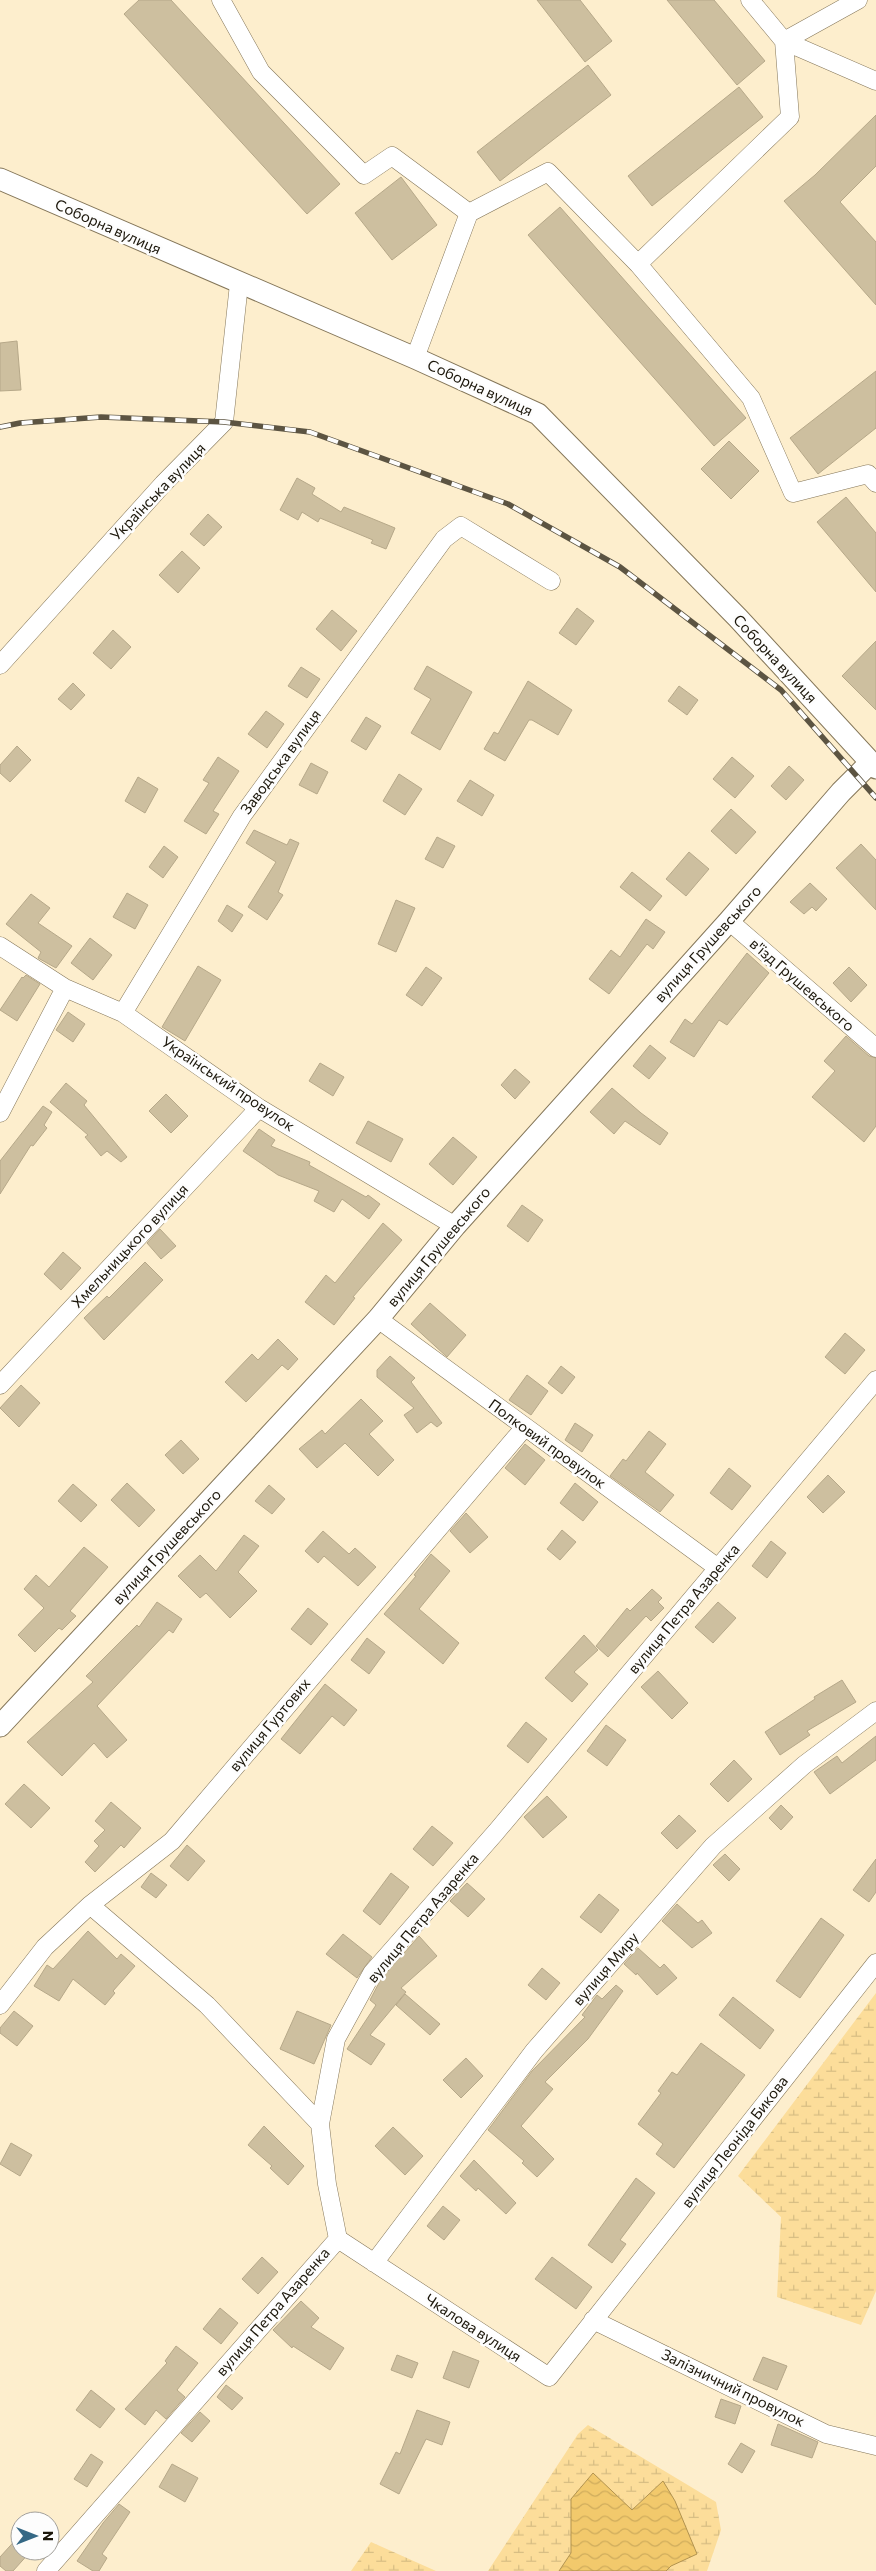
<svg xmlns="http://www.w3.org/2000/svg" width="876" height="2571" font-family="Commissioner,sans-serif">
  <style>
    .wetland { fill: url(#wetland-marsh) }
    .water { fill: url(#water-waves); stroke: #b2934f }
    .building { fill: #cdbf9f; stroke: #b6a889 }
    .lines { fill: none; stroke-linecap: round; stroke-linejoin: round }
    .minor-casing { stroke: #847659; stroke-width: 19 }
    .tertiary-casing { stroke: #847659; stroke-width: 23 }
    .minor { stroke: #fff; stroke-width: 18 }
    .tertiary { stroke: #fff; stroke-width: 21 }
    .rail-casing { stroke: #5c5442; stroke-width: 5.5 }
    .rail { stroke: #fdfdfd; stroke-width: 4; stroke-dasharray: 11; stroke-linecap: butt }
    .labels { text-anchor: middle; stroke-width: 5; stroke-linejoin: round; paint-order: stroke }
    .street-label { font-size: 15px; fill: #1b160a; stroke: #fdfdfd }
  </style>
  <defs>
    <pattern id="wetland-marsh" width="20" height="14" patternUnits="userSpaceOnUse" patternTransform="scale(1.25)"><rect width="20" height="14" fill="#fcdd9a"/><path d="M1 5h8M5 5V1M11 12h8M15 12V8" fill="none" stroke="#d7bd83"/></pattern>
    <pattern id="water-waves" width="16" height="10" patternUnits="userSpaceOnUse" patternTransform="scale(1.25)"><rect width="16" height="10" fill="#f2c96c"/><path d="M0 5q4-4 8 0t8 0" fill="none" stroke="#cfac5c"/></pattern>
  </defs>
  <rect width="100%" height="100%" fill="#fdeecd"/>
  <path class="wetland" d="M876,1993V2291L861,2325L777,2297L781,2217L738,2176Z
    M588,2425L716,2502L721,2530L707,2571H666L671,2566L662,2482L632,2510L571,2499V2553L559,2571H488L578,2434Z
    M371,2542L436,2571H351Z"/>
  <path class="water" d="M593,2473L632,2510L663,2481L675,2501L697,2554L671,2566L666,2571H559L571,2553V2499Z"/>
  <path class="building" d="M139,0H171L340,184L307,214L124,14Z
    M537,0H580L612,41L585,62Z
    M667,0H714L765,61L737,85Z
    M588,65L611,95L500,181L477,152Z
    M739,87L763,117L652,206L628,176Z
    M876,115V166L840,202L876,242V305L784,201L815,175Z
    M401,177L437,225L392,260L355,213Z
    M560,207L746,418L714,446L528,235Z
    M17,341L21,390L0,391V343Z
    M876,371V428L818,474L790,438Z
    M729,441L759,471L731,499L701,469Z
    M297,478L315,488L312,494L341,512L344,507L395,528L386,549L371,543L373,540L320,518L318,522L302,512L298,520L280,510Z
    M846,497L876,533V592L817,522Z
    M208,514L222,527L204,546L190,534Z
    M182,551L200,568L178,593L159,575Z
    M577,608L594,621L576,645L559,633Z
    M332,610L357,631L341,651L316,629Z
    M113,630L131,647L111,669L93,653Z
    M876,641V710L842,676Z
    M427,666L472,692L440,750L411,733L431,699L414,689Z
    M301,667L320,679L307,698L288,686Z
    M528,681L572,710L558,735L532,720H529L505,761L484,749L494,732L498,734Z
    M73,683L85,695L71,710L58,699Z
    M679,686L698,700L687,715L668,701Z
    M266,711L284,724L267,748L248,734Z
    M366,717L381,726L366,750L351,741Z
    M17,746L31,760L10,782L0,773V765Z
    M218,757L239,771L213,811L219,814L206,834L184,821L209,783L203,780Z
    M732,757L754,776L735,798L713,779Z
    M311,763L328,772L317,794L299,785Z
    M789,766L804,780L786,800L771,786Z
    M399,774L422,789L405,815L383,801Z
    M138,777L158,789L145,813L125,801Z
    M470,780L494,795L482,816L457,801Z
    M731,809L756,832L736,854L711,831Z
    M254,830L287,845L290,839L299,843L278,892L283,895L267,920L248,907L276,862L246,843Z
    M437,837L455,846L443,868L425,859Z
    M861,844L876,860V910L836,868Z
    M164,846L178,857L163,878L149,867Z
    M689,852L709,869L686,896L666,879Z
    M632,872L662,896L650,911L620,887Z
    M810,883L827,899L816,911L812,907L804,914L790,902Z
    M127,893L148,905L135,929L113,917Z
    M31,894L50,908L38,923L72,946L56,968L38,958L41,952L6,924Z
    M396,900L415,908L396,952L378,944Z
    M227,905L243,915L232,932L218,921Z
    M646,919L665,932L653,949L647,944L609,994L589,979L611,950L620,957Z
    M90,938L112,955L93,980L71,963Z
    M747,953L769,973L727,1025L719,1020L694,1057L670,1042L685,1019L692,1024Z
    M198,966L221,980L185,1041L162,1027Z
    M426,967L442,978L422,1006L406,995Z
    M849,967L867,985L851,1002L833,983Z
    M26,975L40,984L17,1021L0,1010L22,977L23,978Z
    M68,1012L85,1024L73,1042L56,1030Z
    M846,1036L869,1056L876,1058V1126L864,1142L812,1097L835,1071L824,1061Z
    M650,1045L666,1058L649,1079L633,1066Z
    M320,1063L344,1077L333,1096L309,1081Z
    M515,1069L530,1082L515,1099L501,1085Z
    M66,1083L87,1101L84,1105L127,1157L121,1162L107,1151L101,1156L85,1137L88,1135L50,1102Z
    M612,1088L641,1113L668,1133L660,1145L625,1121L614,1134L590,1112Z
    M166,1094L188,1116L171,1133L149,1111Z
    M43,1106L52,1112L44,1125L47,1128L33,1146L31,1145L0,1194V1161Z
    M368,1121L403,1139L391,1162L356,1143Z
    M259,1129L275,1140L271,1146L310,1162L309,1165L366,1197L368,1195L380,1204L369,1219L342,1199L334,1212L314,1201L319,1191L278,1175L243,1151Z
    M453,1137L477,1157L453,1185L429,1164Z
    M522,1205L543,1220L528,1242L507,1226Z
    M383,1223L402,1240L353,1297L355,1298L334,1325L305,1302L326,1275L335,1283Z
    M160,1229L176,1246L161,1259L147,1243Z
    M63,1252L81,1268L61,1290L44,1274Z
    M145,1262L163,1280L104,1340L84,1318L107,1296L109,1298Z
    M430,1303L466,1335L447,1357L411,1324Z
    M845,1333L865,1350L845,1374L825,1357Z
    M278,1339L298,1359L288,1370L282,1365L246,1402L225,1382L252,1354L258,1360Z
    M390,1356L415,1378L411,1382L442,1423L437,1427L431,1422L417,1433L404,1415L414,1408L377,1377V1370Z
    M561,1366L575,1377L562,1394L548,1383Z
    M527,1375L548,1391L531,1415L509,1400Z
    M21,1385L40,1403L19,1427L0,1408Z
    M361,1399L383,1421L369,1434L394,1460L378,1476L345,1443L317,1468L299,1449L322,1430L325,1434Z
    M575,1423L593,1435L582,1452L565,1440Z
    M649,1431L666,1444L645,1472L674,1495L660,1512L610,1476L623,1459L626,1461Z
    M181,1440L199,1459L183,1474L165,1455Z
    M525,1444L545,1460L525,1485L505,1468Z
    M729,1468L751,1486L732,1510L710,1493Z
    M828,1475L845,1492L823,1513L807,1497Z
    M127,1483L155,1510L139,1527L111,1500Z
    M575,1483L598,1502L583,1521L560,1503Z
    M73,1484L97,1505L81,1522L58,1501Z
    M269,1485L285,1499L272,1514L255,1501Z
    M466,1513L488,1537L470,1553L450,1531Z
    M562,1530L576,1542L560,1560L547,1549Z
    M323,1531L349,1554L355,1548L376,1567L358,1586L324,1556L318,1563L305,1551Z
    M244,1535L259,1546L238,1572L257,1591L230,1618L206,1593L200,1598L178,1576L200,1555L216,1571Z
    M771,1541L786,1553L767,1578L752,1566Z
    M84,1547L108,1567L70,1611L76,1616L62,1630L59,1628L35,1652L18,1635L44,1608L24,1589L36,1575L49,1587Z
    M431,1554L450,1571L419,1609L459,1643L443,1664L384,1614L416,1576L414,1575Z
    M652,1589L662,1598L658,1602L664,1608L651,1621L646,1616L608,1657L596,1646L627,1608L630,1611Z
    M157,1602L182,1619L173,1633L169,1630L97,1706L127,1740L107,1758L94,1743L62,1776L27,1742L93,1682L86,1676L137,1625L139,1627Z
    M718,1602L736,1618L713,1643L695,1627Z
    M308,1608L328,1624L311,1645L291,1629Z
    M584,1635L598,1650L574,1672L588,1684L572,1702L545,1678Z
    M367,1638L385,1652L369,1674L351,1660Z
    M658,1671L688,1703L672,1719L641,1687Z
    M842,1680L856,1702L807,1731L810,1735L780,1755L765,1732L815,1699L814,1697Z
    M325,1684L357,1710L344,1726L332,1716L300,1754L281,1739Z
    M526,1722L547,1739L528,1763L507,1746Z
    M606,1725L626,1740L607,1766L587,1751Z
    M876,1736V1760L830,1794L814,1772L837,1756L842,1763Z
    M734,1760L752,1779L728,1802L710,1784Z
    M24,1784L50,1808L31,1828L5,1804Z
    M547,1796L567,1817L543,1838L524,1817Z
    M111,1802L141,1828L124,1848L121,1845L95,1872L85,1862L99,1846L94,1841L105,1830L95,1821Z
    M781,1805L793,1817L781,1830L769,1818Z
    M679,1815L696,1831L677,1849L661,1833Z
    M432,1826L453,1843L433,1866L413,1849Z
    M187,1845L205,1861L188,1881L170,1866Z
    M725,1854L740,1869L729,1881L713,1865Z
    M876,1859V1892L869,1902L853,1890Z
    M151,1873L167,1885L156,1898L141,1887Z
    M391,1873L409,1887L380,1925L363,1911Z
    M467,1883L485,1899L468,1917L450,1901Z
    M599,1894L619,1910L601,1933L580,1917Z
    M677,1904L698,1923L702,1920L712,1933L692,1948L662,1921Z
    M821,1918L844,1935L800,1998L776,1981Z
    M88,1931L117,1959L121,1954L135,1966L113,1991L115,1993L105,2005L73,1979L59,2001L34,1986L47,1965L53,1969Z
    M343,1934L372,1957L357,1978L326,1954Z
    M419,1936L437,1956L401,1988L406,1992L370,2035L385,2044L371,2065L347,2049L376,2005L370,2000L381,1979Z
    M638,1948L660,1968L664,1964L677,1978L657,1995L637,1973L636,1975L624,1964Z
    M542,1968L560,1983L546,2000L528,1985Z
    M616,1985L623,1991L588,2039L545,2082L553,2089L521,2126L554,2159L537,2177L522,2163L524,2161L488,2130L532,2071L585,2017L582,2015L597,1995L602,1999Z
    M405,1994L440,2024L430,2035L396,2005Z
    M733,1997L774,2030L760,2049L719,2015Z
    M14,2011L33,2026L17,2046L0,2033V2028Z
    M297,2011L331,2025L314,2064L280,2049Z
    M701,2043L745,2075L674,2168L656,2154L663,2144L638,2124L661,2093L658,2091L672,2072L677,2075Z
    M466,2058L483,2076L461,2098L443,2080Z
    M264,2126L304,2166L288,2185L270,2168L272,2166L248,2145Z
    M393,2127L423,2156L405,2175L375,2146Z
    M11,2143L32,2155L20,2176L0,2164Z
    M474,2160L516,2203L506,2214L478,2188L476,2191L460,2176Z
    M636,2178L655,2193L620,2240L626,2244L612,2263L588,2245Z
    M443,2206L460,2220L444,2240L427,2226Z
    M262,2257L278,2272L258,2294L242,2279Z
    M552,2257L592,2287L576,2309L535,2279Z
    M301,2301L319,2318L311,2327L344,2348L330,2370L293,2346L292,2348L273,2330Z
    M220,2308L238,2323L221,2344L203,2329Z
    M176,2346L198,2363L177,2390L185,2397L166,2419L156,2410L145,2425L125,2409L167,2363L165,2361Z
    M453,2351L479,2361L469,2388L443,2378Z
    M397,2355L418,2363L412,2378L391,2370Z
    M763,2357L787,2366L777,2390L753,2380Z
    M226,2385L243,2398L232,2410L217,2397Z
    M91,2390L115,2409L100,2428L76,2410Z
    M721,2399L741,2406L735,2424L715,2417Z
    M417,2410L450,2422L442,2445L426,2439L399,2494L380,2484L396,2452L400,2454Z
    M200,2412L210,2421L192,2442L181,2433Z
    M778,2424L818,2442L812,2458L771,2445Z
    M741,2443L755,2451L742,2473L728,2464Z
    M91,2454L103,2462L87,2487L74,2479Z
    M172,2464L198,2478L185,2502L159,2487Z
    M119,2504L130,2512L102,2554L107,2558L99,2571H93L77,2561L103,2523Z
    M20,2535V2551H31L13,2571H6L0,2566V2557Z"/>
  <g class="lines">
    <defs>
      <path id="minor" d="M221,0L261,72L364,175L392,156L469,213L548,172L638,264L751,398L793,493L868,474L876,483
        M750,0L784,41L876,81
        M784,41L858,0
        M638,264L790,117L784,41
        M415,358L469,213
        M0,665L163,484L224,422L239,284
        M729,921L876,1048
        M0,946L65,988L123,1013L259,1108L455,1226
        M123,1013L242,816L444,539L461,526L551,581
        M0,1113L65,988
        M378,1319L718,1568
        M0,1385L259,1108
        M90,1905L207,2005L320,2124
        M0,2005L45,1947L90,1905L172,1841L524,1428
        M338,2239L549,2377L876,1963
        M374,2263L534,2051L713,1846L804,1765L876,1711
        M593,2320L826,2434L876,2446
        M46,2571L338,2239L327,2184L320,2124L336,2039L372,1973L496,1832L876,1380"/>
      <path id="tertiary" d="M0,179L415,358L538,414L738,618L876,768
        M0,1726L378,1319L455,1226L729,921L841,792L871,762"/>
    </defs>
    <use href="#minor" class="minor-casing"/>
    <use href="#tertiary" class="tertiary-casing"/>
    <use href="#minor" class="minor"/>
    <use href="#tertiary" class="tertiary"/>
    <defs>
      <path id="rail" d="M0,427L20,423L101,417L224,422L310,432L508,504L620,567L781,690L876,798"/>
    </defs>
    <use href="#rail" class="rail-casing"/>
    <use href="#rail" class="rail"/>
  </g>
  <g class="labels">
    <g class="street-label">
      <text transform="translate(108 227) rotate(24)" y="5">Соборна вулиця</text>
      <text transform="translate(480 388) rotate(25)" y="5">Соборна вулиця</text>
      <text transform="translate(158 492) rotate(-46)" y="5">Українська вулиця</text>
      <text transform="translate(775 659) rotate(47)" y="5">Соборна вулиця</text>
      <text transform="translate(281 762) rotate(-54)" y="5">Заводська вулиця</text>
      <text transform="translate(708 944) rotate(-48)" y="5">вулиця Грушевського</text>
      <text transform="translate(802 985) rotate(41)" y="5">в'їзд Грушевського</text>
      <text transform="translate(228 1084) rotate(34)" y="5">Український провулок</text>
      <text transform="translate(130 1246) rotate(-47)" y="5">Хмельницького вулиця</text>
      <text transform="translate(439 1247) rotate(-50)" y="5">вулиця Грушевського</text>
      <text transform="translate(547 1444) rotate(36)" y="5">Полковий провулок</text>
      <text transform="translate(167 1547) rotate(-47)" y="5">вулиця Грушевського</text>
      <text transform="translate(684 1609) rotate(-50)" y="5">вулиця Петра Азаренка</text>
      <text transform="translate(270 1725) rotate(-50)" y="5">вулиця Гуртових</text>
      <text transform="translate(423 1918) rotate(-50)" y="5">вулиця Петра Азаренка</text>
      <text transform="translate(606 1969) rotate(-49)" y="5">вулиця Миру</text>
      <text transform="translate(735 2142) rotate(-52)" y="5">вулиця Леоніда Бикова</text>
      <text transform="translate(273 2312) rotate(-49)" y="5">вулиця Петра Азаренка</text>
      <text transform="translate(473 2328) rotate(33)" y="5">Чкалова вулиця</text>
      <text transform="translate(733 2388) rotate(26)" y="5">Залізничний провулок</text>
    </g>
  </g>
  <g transform="translate(35 2536) rotate(90)"><circle r="24" fill="#fdfdfd" stroke="#a3a19c"/>
  <path d="M0-4L9 19L0 12L-9 19Z" fill="#356885"/>
  <text y="-8" font-size="14" font-weight="bold" text-anchor="middle" fill="#1b160a">N</text>
  </g>
</svg>
